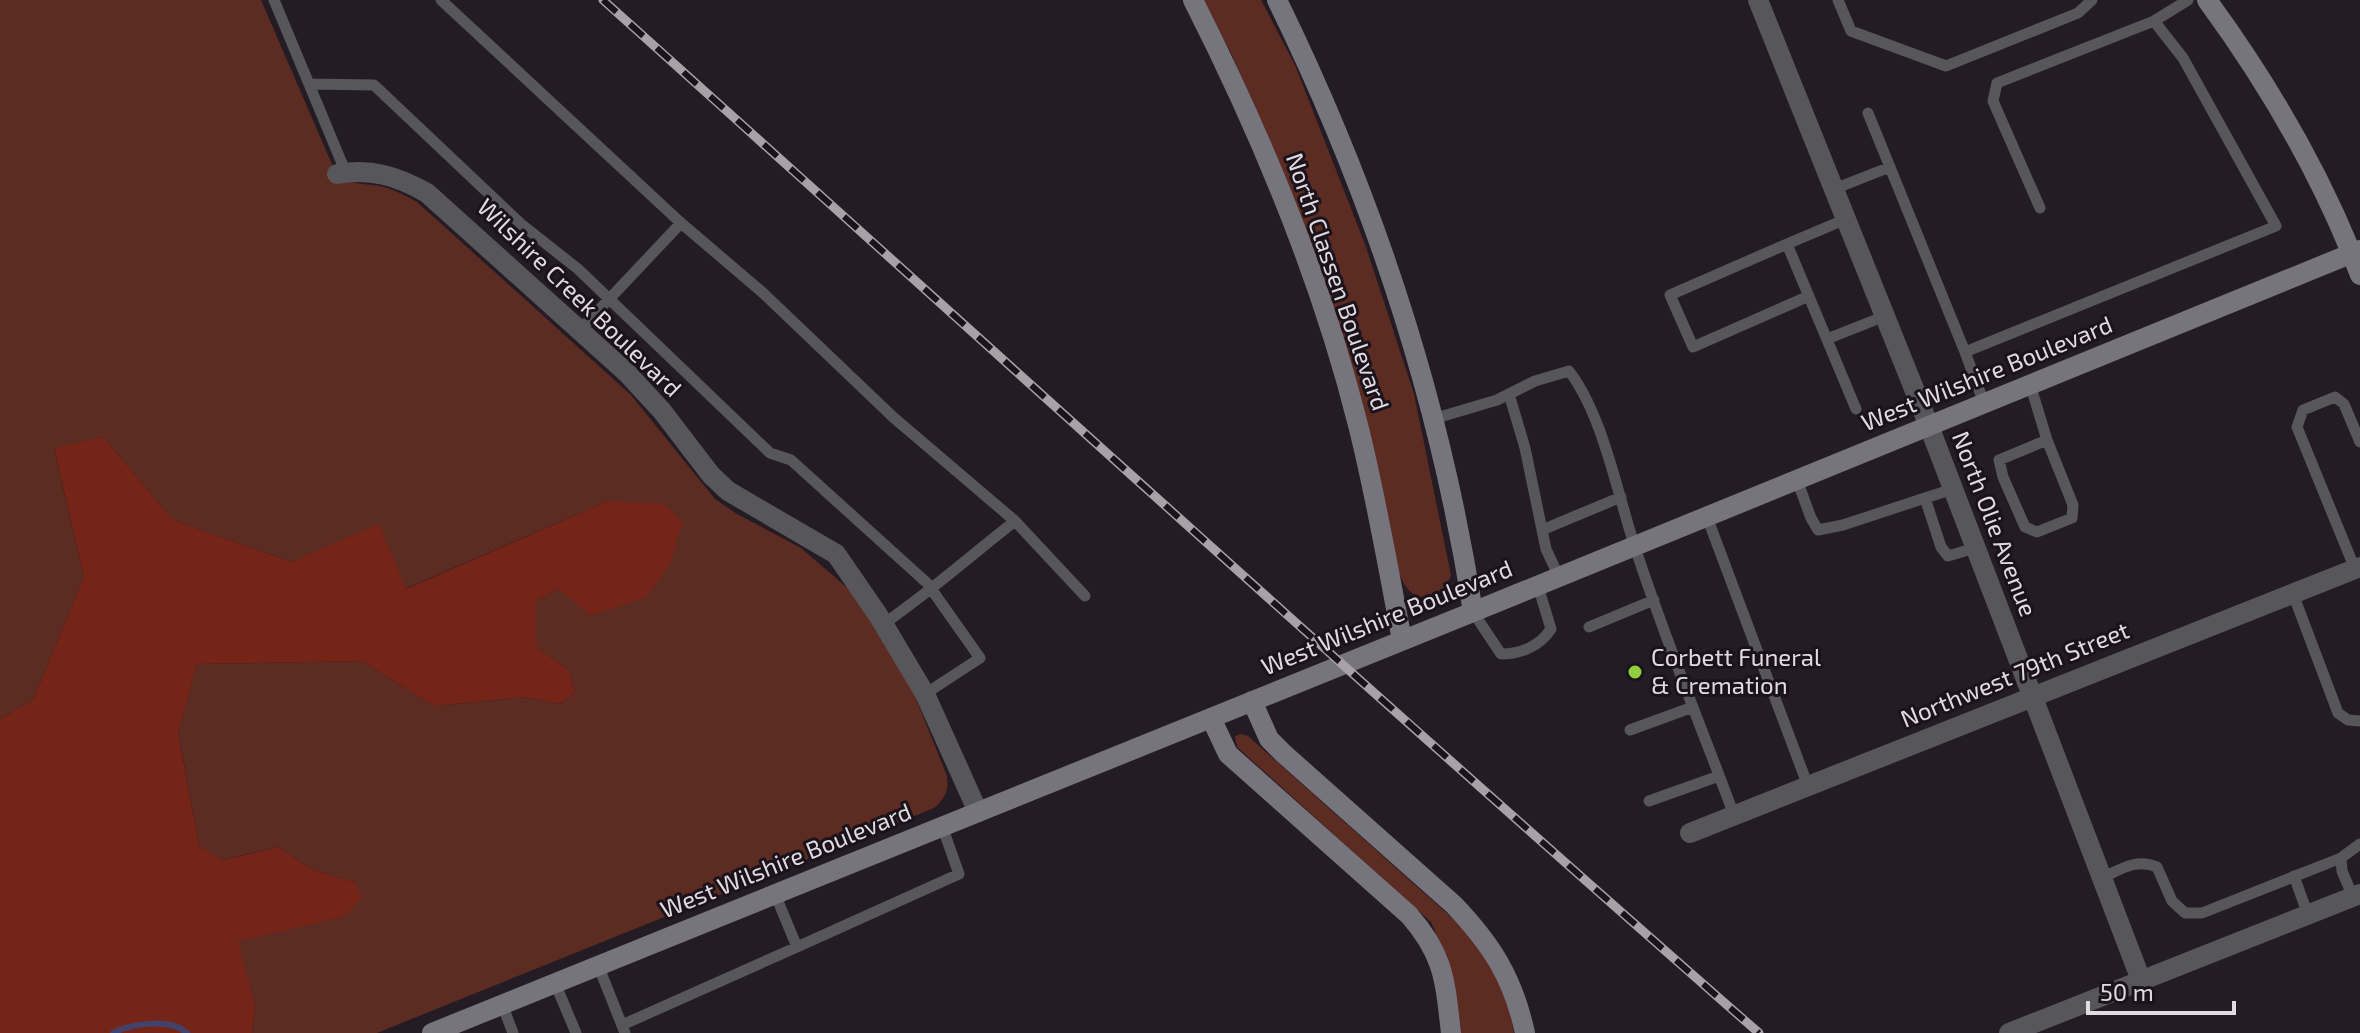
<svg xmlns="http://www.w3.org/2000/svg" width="2360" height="1033" font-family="'Exo 2',sans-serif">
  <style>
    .green { fill: #5c2b22 }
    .forest { fill: #742517 }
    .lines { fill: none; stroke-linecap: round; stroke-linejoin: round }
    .stream { stroke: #43426b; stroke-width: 6 }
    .lane { stroke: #57565b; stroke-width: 11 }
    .street { stroke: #57565b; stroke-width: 20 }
    .secondary { stroke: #76747c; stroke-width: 20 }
    .rail-casing { stroke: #a8a2a8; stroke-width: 9 }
    .rail { stroke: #1b131b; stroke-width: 6; stroke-dasharray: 18; stroke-linecap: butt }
    .poi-dot { fill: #92cd3f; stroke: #1b131b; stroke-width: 3 }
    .labels { text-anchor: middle; stroke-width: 6; stroke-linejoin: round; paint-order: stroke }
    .street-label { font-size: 24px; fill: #e0dbe0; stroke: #1b131b }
    .poi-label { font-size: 24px; fill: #e0dbe0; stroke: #1b131b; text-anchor: start }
  </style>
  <rect width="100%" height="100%" fill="#241c24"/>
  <path class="green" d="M0,0H261L334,169C352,189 364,181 387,188C397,191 407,196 417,202L631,395L715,499L737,514L801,548L851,591L905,671L947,776C949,790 945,799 934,808L377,1033H252L255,1005L237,940L344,917L354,882L311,869L278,847L222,860L199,846L178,731L197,664L362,661L434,706L524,697L560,704L575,692L569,671L536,646V601L559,589L608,501L405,589L379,525L291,562L173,520L103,437L54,449L84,577L33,700L0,719Z
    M1204,0H1261L1295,65L1366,247L1414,394L1451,575C1447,586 1442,594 1431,596C1395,605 1394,543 1389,519L1265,130L1232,55Z
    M1241,734L1248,736L1460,925C1490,960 1506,987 1514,1033H1460L1452,972L1431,922L1237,747L1235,736Z"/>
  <path class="forest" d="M103,437L173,520L291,562L379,524L406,589L608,501L664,504L682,522L670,564L645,598L590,615L559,589L536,601V646L569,671L575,692L560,704L524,697L434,706L362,661L197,664L178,732L199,846L223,860L278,847L311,869L354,882L362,897L344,917L238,941L255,1005L252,1033H0V719L33,700L84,577L54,448Z"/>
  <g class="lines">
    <path class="stream" d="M113,1033C132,1023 171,1018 187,1033"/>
    <path class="lane" d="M274,0L346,173
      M441,0L681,223L762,292L893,417L1015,521C971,555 929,593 883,624
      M1838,0L1851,31L1946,66L2078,13L2092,0
      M309,84L374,85L521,224L578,269L770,453L791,460L927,583L980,658L925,694
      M1868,113L1965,352L2276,226L2183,58L2154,21L2188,0
      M1834,189L1890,167
      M2040,208L1993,101L1997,83L2154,21
      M1846,219L1787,244L1856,409
      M1787,244L1670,295L1693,347L1809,296
      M580,330L681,223
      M1827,339L1885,316
      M1965,352L1984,403
      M2030,384L2047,440L1999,460L2003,477L2025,527L2037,532L2072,518L2073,505L2047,440
      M1509,394L1525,448L1546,549L1559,577
      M1433,419L1497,400L1535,381L1569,371C1603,415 1617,493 1635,547C1664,637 1701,726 1734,815
      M1797,480L1811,518L1818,530L1843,525L1925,498L1941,547L1948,556L1975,548
      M1925,498L1953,489
      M1707,517L1808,786
      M1015,521L1085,596
      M1542,530L1621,497
      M2355,569L2297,427L2303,410L2335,397L2344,404L2360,442
      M2293,594L2338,713L2348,720L2360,721
      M1473,612L1501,654C1521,654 1540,646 1551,629L1538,586
      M1589,627L1654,600
      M1630,730L1693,707
      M1649,801L1719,776
      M2294,876L2308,915
      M2102,878C2121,869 2137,858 2157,867L2172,901L2185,913H2202L2341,858
      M2353,897L2342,871L2341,858L2360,844
      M797,947L959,874L942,826
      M598,965L625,1033
      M555,983L576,1033
      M502,1004L513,1033
      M622,1025L797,947L775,894"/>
    <path class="street" d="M1758,0L1929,426L2141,980
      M337,174C371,168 397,176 427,193L627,373L662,411L711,475L728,491L836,554L878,615L925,694L978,812
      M1690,833L2360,567
      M2009,1033L2360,894"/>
    <path class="secondary" d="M1193,0C1262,136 1321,277 1358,425C1376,496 1388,568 1402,640
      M1277,0C1372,194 1440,399 1473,612
      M2207,0C2270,86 2322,175 2360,275
      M1252,701L1269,739L1284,754L1454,905C1492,945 1513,978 1525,1033
      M1211,718L1228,754L1409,915C1445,956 1445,982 1451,1033
      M432,1033L1473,612L2360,250"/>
    <defs>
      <path id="rail" d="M603,0C988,345 1370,693 1759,1033"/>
    </defs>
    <use href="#rail" class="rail-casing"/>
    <use href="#rail" class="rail"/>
  </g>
  <circle class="poi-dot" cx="1635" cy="672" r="8"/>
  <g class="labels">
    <g class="street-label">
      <text transform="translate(1337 282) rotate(71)" y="8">North Classen Boulevard</text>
      <text transform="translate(579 298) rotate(44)" y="8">Wilshire Creek Boulevard</text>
      <text transform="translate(1987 374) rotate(-22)" y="8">West Wilshire Boulevard</text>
      <text transform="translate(1994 524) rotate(69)" y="8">North Olie Avenue</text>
      <text transform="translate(1387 618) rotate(-22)" y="8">West Wilshire Boulevard</text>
      <text transform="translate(2015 675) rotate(-22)" y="8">Northwest 79th Street</text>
      <text transform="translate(786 861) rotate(-22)" y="8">West Wilshire Boulevard</text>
    </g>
    <g class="poi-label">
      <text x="1651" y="666">Corbett Funeral<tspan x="1651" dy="28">&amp; Cremation</tspan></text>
    </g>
  </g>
  <path d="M2088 1001v12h146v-12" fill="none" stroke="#e0dbe0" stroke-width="4"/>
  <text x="2100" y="1001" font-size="24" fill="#e0dbe0" stroke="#1b131b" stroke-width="6" paint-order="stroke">50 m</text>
</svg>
